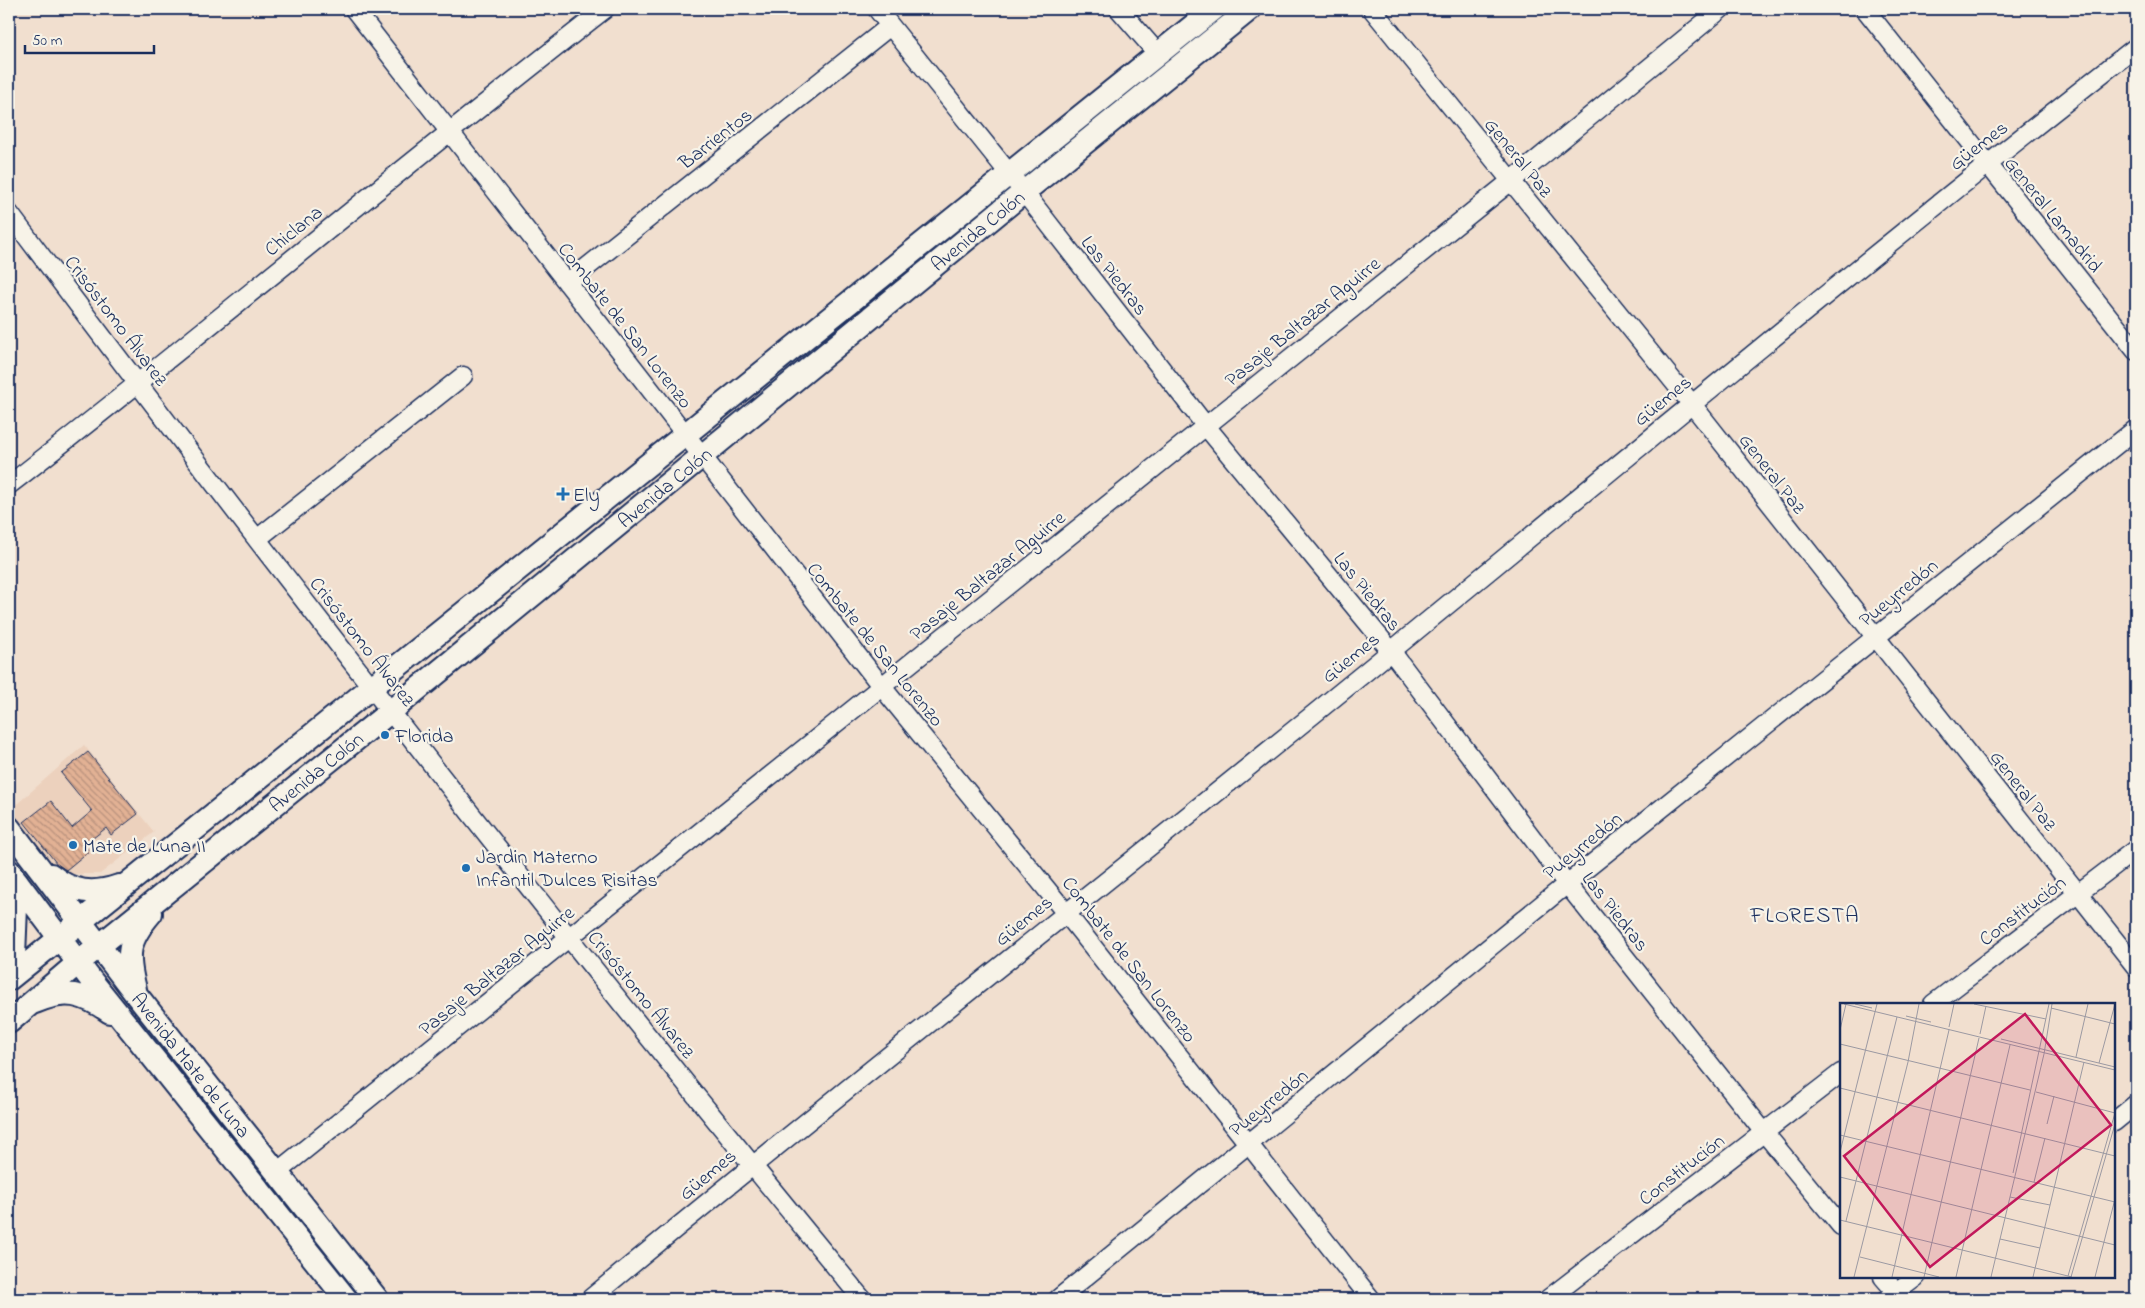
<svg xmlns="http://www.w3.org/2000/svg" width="2145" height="1308" font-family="'Indie Flower',sans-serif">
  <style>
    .built { fill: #ecd1bd }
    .building { fill: url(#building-back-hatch); stroke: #1b2f5e }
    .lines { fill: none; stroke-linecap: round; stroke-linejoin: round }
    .minor-casing { stroke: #1b2f5e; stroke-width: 21 }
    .major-casing { stroke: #1b2f5e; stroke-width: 26 }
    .minor { stroke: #f7f3e8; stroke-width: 18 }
    .major { stroke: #f7f3e8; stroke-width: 22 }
    .poi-dot { fill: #1f6fb2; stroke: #f7f3e8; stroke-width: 2 }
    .labels { text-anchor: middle; stroke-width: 4.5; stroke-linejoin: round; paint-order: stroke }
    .street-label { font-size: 20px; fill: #1b2f5e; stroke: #f7f3e8 }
    .poi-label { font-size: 20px; fill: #1b2f5e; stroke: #f7f3e8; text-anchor: start }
    .quarter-label { font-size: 22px; letter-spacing: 1px; fill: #1b2f5e; stroke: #f7f3e8 }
    .inset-road { fill: none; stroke: #9b99a2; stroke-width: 1 }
    .view { fill: #c2185b; fill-opacity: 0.15; stroke: #c2185b; stroke-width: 2.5 }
    .inset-edge { fill: none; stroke: #1b2f5e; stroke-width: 2.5 }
  </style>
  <defs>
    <pattern id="building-back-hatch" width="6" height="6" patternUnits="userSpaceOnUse" patternTransform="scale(1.25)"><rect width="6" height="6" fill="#e2b194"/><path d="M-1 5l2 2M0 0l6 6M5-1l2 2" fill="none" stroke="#b6907c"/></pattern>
  </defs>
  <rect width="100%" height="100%" fill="#f1dfcf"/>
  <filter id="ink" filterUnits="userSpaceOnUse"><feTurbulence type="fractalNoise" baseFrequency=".02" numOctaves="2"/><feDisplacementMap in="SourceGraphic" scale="10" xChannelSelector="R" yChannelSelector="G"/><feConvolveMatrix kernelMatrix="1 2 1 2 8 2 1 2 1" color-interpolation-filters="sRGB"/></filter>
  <g filter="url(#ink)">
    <path class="built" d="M84,745L154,832L100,874H54L9,816V811Z"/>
    <path class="building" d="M88,752L138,814L111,835L106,828L84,845L89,851L66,870L57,864L24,822L51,801L72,828L92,811L61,773Z"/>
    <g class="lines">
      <defs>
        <path id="minor" d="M354,9L882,687L1066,913L1371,1299
          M877,9L1024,192L1205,425L1391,651L1567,884L1763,1131L1841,1226
          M1119,9L1158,54
          M1372,9L1691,403L2136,967
          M1865,9L2136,351
          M9,213C285,581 569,944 862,1299
          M567,283L890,26
          M9,485C210,329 404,165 605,9
          M257,539L463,376
          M1933,1004L2136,849
          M2114,1122L2136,1104
          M277,1172L1511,181L1721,9
          M1883,1277L1902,1299
          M590,1299C854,1080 1125,869 1390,652C1638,449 1884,244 2136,47
          M1058,1299L1567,884L2136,429
          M1548,1299L1841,1073
          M1887,1299L1916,1277"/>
        <g id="major">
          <path id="s1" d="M9,828L138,997L377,1299"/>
          <path d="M9,871L91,980L346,1299"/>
          <path d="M51,875C73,893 93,895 119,886"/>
          <path d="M9,974L14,956L17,882"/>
          <path d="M9,979L1214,9"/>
          <path d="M135,989C126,955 127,941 151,913"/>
          <path d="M35,1002C65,989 83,993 110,1012"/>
          <path id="s2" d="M9,1022L78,963L391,711L1024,192L1250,9"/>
        </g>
      </defs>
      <use href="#minor" class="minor-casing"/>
      <use href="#major" class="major-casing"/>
      <use href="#minor" class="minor"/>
      <use href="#major" class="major"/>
    </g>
  </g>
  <g class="poi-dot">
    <path d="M560.5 486.5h5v5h5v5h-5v5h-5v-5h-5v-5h5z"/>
    <circle cx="385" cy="735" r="5"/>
    <circle cx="73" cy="845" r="5"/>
    <circle cx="466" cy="868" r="5"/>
  </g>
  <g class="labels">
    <g class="street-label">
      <text transform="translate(715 138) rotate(-38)" y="7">Barrientos</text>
      <text transform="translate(1978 145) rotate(-38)" y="7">Güemes</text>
      <text transform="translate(1519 157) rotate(51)" y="7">General Paz</text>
      <text transform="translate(2054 214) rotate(51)" y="7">General Lamadrid</text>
      <text transform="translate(293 230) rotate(-39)" y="7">Chiclana</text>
      <text dy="7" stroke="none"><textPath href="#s2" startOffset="1251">Avenida Colón</textPath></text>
      <text transform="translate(1115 275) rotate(52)" y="7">Las Piedras</text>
      <text transform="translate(117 320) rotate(53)" y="7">Crisóstomo Álvarez</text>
      <text transform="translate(1302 321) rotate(-39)" y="7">Pasaje Baltazar Aguirre</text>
      <text transform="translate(626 325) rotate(52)" y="7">Combate de San Lorenzo</text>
      <text transform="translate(1662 400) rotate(-39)" y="7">Güemes</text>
      <text transform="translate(1773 473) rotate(52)" y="7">General Paz</text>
      <text dy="7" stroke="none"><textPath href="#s2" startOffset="846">Avenida Colón</textPath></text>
      <text transform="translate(987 575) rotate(-39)" y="7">Pasaje Baltazar Aguirre</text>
      <text transform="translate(1368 591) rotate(51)" y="7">Las Piedras</text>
      <text transform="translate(1898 592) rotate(-39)" y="7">Pueyrredón</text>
      <text transform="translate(363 641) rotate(52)" y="7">Crisóstomo Álvarez</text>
      <text transform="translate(876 644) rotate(51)" y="7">Combate de San Lorenzo</text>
      <text transform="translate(1350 657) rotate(-39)" y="7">Güemes</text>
      <text dy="7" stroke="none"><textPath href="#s2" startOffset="396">Avenida Colón</textPath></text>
      <text transform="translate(2024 790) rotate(52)" y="7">General Paz</text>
      <text transform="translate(1582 845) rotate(-39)" y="7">Pueyrredón</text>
      <text transform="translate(2022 910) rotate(-37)" y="7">Constitución</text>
      <text transform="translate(1616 911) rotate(52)" y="7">Las Piedras</text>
      <text transform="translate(1023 920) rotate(-39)" y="7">Güemes</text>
      <text transform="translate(1130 959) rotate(52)" y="7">Combate de San Lorenzo</text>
      <text transform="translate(496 970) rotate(-39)" y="7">Pasaje Baltazar Aguirre</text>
      <text transform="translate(642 994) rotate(51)" y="7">Crisóstomo Álvarez</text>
      <text dy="7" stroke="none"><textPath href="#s1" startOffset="299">Avenida Mate de Luna</textPath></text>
      <text transform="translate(1268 1102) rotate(-39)" y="7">Pueyrredón</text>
      <text transform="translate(1681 1169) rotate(-38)" y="7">Constitución</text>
      <text transform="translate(707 1174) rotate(-40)" y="7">Güemes</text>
    </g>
    <g class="poi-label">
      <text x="573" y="501">Ely</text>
      <text x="395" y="742">Florida</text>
      <text x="83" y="852">Mate de Luna II</text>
      <text x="476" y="863">Jardin Materno<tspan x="476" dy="23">Infantil Dulces Risitas</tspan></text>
    </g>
    <g class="quarter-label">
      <text x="1805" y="922">FLORESTA</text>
    </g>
  </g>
  <g transform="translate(1840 1003)">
    <rect width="275" height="275" fill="#f1dfcf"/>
    <path class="inset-road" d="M4,1L275,67M15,1L32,5M134,1L206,16M211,5L275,21M66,13L91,19M109,24L114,1M0,27L6,1M140,31L146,3M161,36L275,64M0,41L190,87M236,54L248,1M259,60L275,1M0,85L275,153M196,89L275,110M207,121L214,93M0,132L275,199M0,149L37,1M173,170L209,1M0,174L275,242M194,179L205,135M170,194L210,202M0,217L232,274M6,218L57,14M160,236L200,245M20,254L99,274M228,273L275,110M14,274L68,59L79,1M52,274L109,27M84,274L139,35M116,274L170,42M151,274L204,51L212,1M193,274L244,59M231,274L275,121M255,274L275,196"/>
    <path class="view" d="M185,11L271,122L90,264L4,153Z"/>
    <rect width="275" height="275" class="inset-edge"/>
  </g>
  <rect width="2145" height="1308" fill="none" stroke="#f7f3e8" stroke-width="30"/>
  <rect x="15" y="15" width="2115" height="1278" fill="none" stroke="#1b2f5e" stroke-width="2" filter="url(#ink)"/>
  <path d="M25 45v8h129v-8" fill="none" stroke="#1b2f5e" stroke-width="2.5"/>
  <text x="32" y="45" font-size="15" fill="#1b2f5e" stroke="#f7f3e8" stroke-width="4" paint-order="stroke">50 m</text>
</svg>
